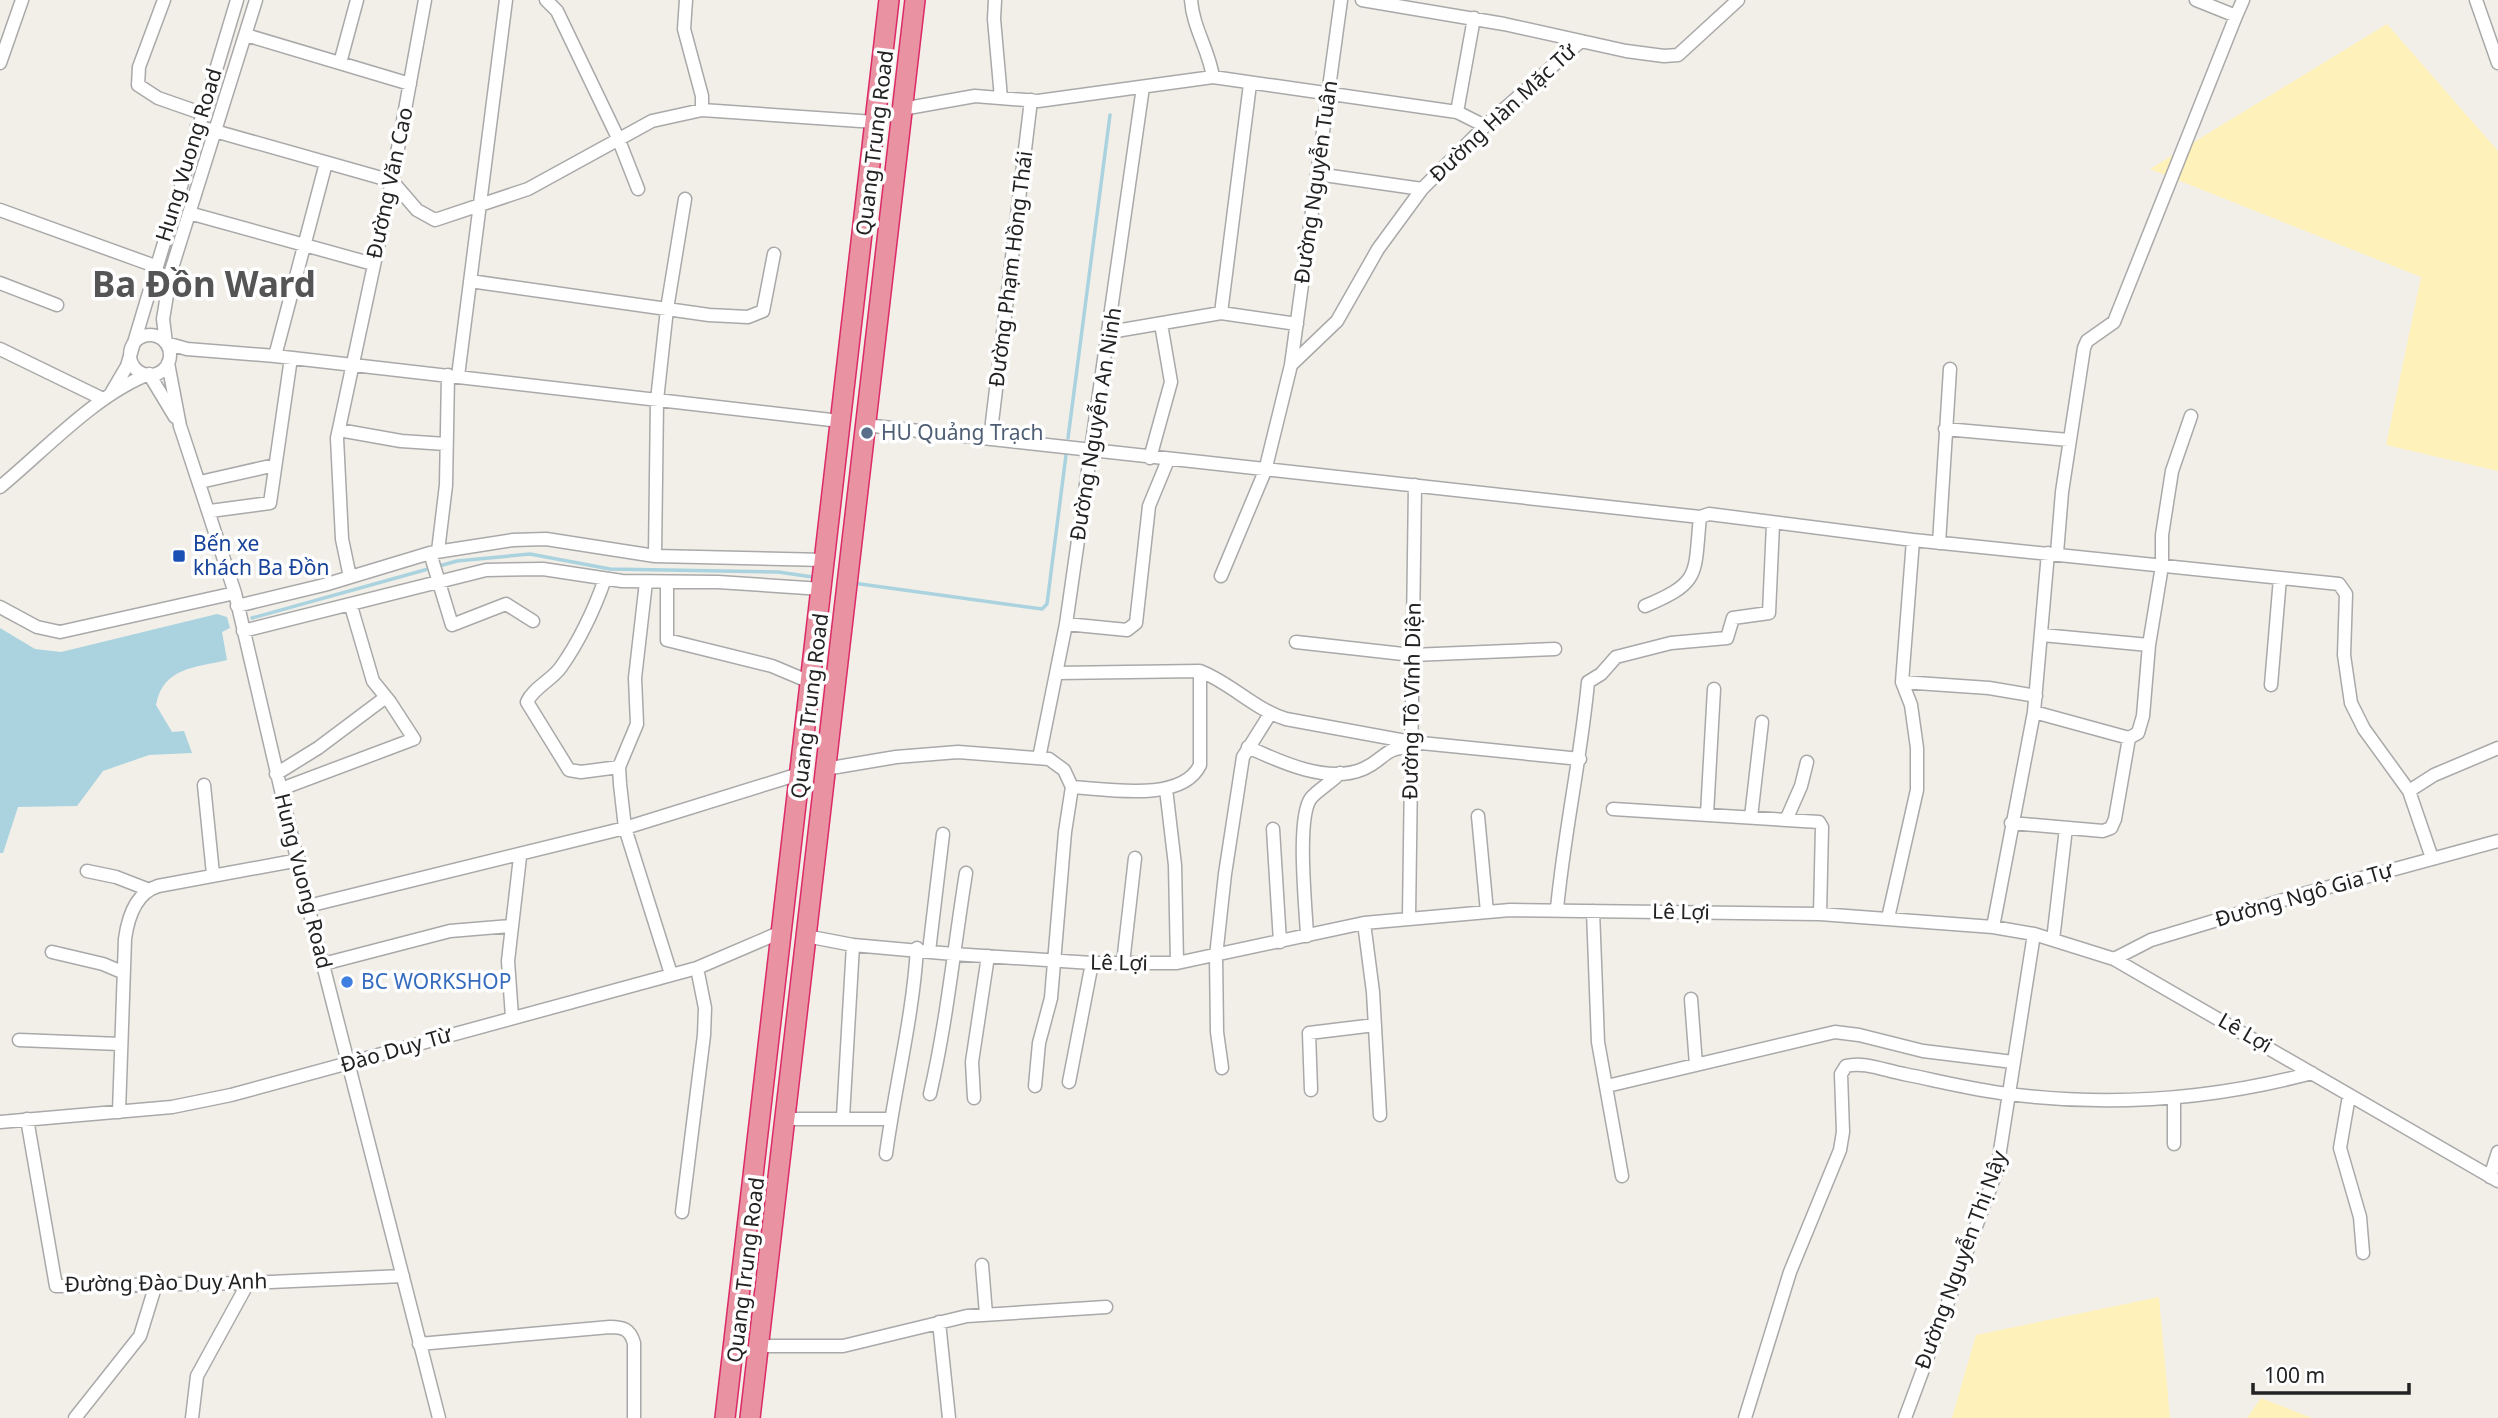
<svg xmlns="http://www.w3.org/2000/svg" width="2498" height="1418" font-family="'Noto Sans',sans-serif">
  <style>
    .sand { fill: #fff1ba }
    .water { fill: #aad3df }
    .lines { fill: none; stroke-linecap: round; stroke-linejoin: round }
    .stream { stroke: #aad3df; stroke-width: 3.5 }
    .minor-casing { stroke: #a9a9a9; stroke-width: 15 }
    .highway-casing { stroke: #dc2a67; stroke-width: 22 }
    .minor { stroke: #fff; stroke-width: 12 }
    .highway { stroke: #e892a2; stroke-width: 19 }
    .service-dot { fill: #5c6f8a; stroke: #fff; stroke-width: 2.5 }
    .transit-dot { fill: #1a4fb4; stroke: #fff; stroke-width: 2.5 }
    .shop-dot { fill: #3f7fe0; stroke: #fff; stroke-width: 2.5 }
    .labels { text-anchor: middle; stroke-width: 7; stroke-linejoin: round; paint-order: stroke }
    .street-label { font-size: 21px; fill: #222; stroke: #fff }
    .service-label { font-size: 21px; fill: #4e5e75; stroke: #fff; text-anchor: start }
    .transit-label { font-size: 21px; fill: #164399; stroke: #fff; text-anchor: start }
    .shop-label { font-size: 21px; fill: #366cbe; stroke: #fff; text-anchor: start }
    .town-label { font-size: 35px; font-weight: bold; fill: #555; stroke: #fff }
  </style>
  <rect width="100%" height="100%" fill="#f2efe9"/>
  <path class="sand" d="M2387,24L2498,151V471L2386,445L2421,277L2150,169Z
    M2159,1297L2170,1418H1952L1976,1335Z
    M2261,1398L2312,1418H2247Z"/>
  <path class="water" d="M217,614L227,617L230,628L222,632L227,660C195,668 163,667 156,705L172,732L184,731L192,753L149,755L103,771L77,806L18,807L3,853H0V628L35,649L61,652Z"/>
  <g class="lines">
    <path class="stream" d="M1068,438L1110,115
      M853,583L1042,609L1047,604L1066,455
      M252,618L457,561L530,554L610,569L778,572L813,577"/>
    <defs>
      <path id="minor" d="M164,0L139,67L138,85L158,98L201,113
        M256,0L171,271L163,319L166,343L187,349L275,356L840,421
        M546,0L557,11L618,138L638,189
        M686,0L684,29L702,96V110
        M995,0L994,19L1001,98
        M1191,0C1193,28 1209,50 1213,77
        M1362,0L1504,24L1626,51L1664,56L1678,55L1738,0
        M2196,0L2236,16L2243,0
        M2476,0L2498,63
        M246,35L410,84
        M0,63L22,0
        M340,63L357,0
        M902,109L975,96L1038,101L1213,77L1457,112L1485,126
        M1457,112L1474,18
        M197,126L392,181L417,210L435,220L528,189L652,121L702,110L875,122
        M1317,174L1422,189
        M0,210L155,266
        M189,213L373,264
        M470,281L709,315L748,317L763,311L774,254
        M0,283L57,305
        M1221,313L1250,84
        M1110,332L1221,313L1297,324
        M130 355a20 20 0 1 1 40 0a20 20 0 1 1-40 0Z
        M0,349L103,399
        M275,356L326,163
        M168,363L180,426L235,593L308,906L439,1418
        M1291,365L1341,0
        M458,376L506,0
        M110,395L127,366L237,0
        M865,425L1700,517L1709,514L1913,540L2339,584L2346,594L2344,655L2351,703L2364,729L2409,791L2432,858
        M1945,429L2069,440
        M339,430L401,441L446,444
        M990,439L1031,100
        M1150,458L1171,382L1161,324
        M200,482L275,465
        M0,487C45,450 95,395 149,374L175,417
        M210,511L270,503L291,358
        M1939,543L1950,369
        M438,551L446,485L448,375
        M430,553L452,625L506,604L533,621
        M2057,553L2062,492L2084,348L2087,341L2114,322L2236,16
        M655,556L657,400L667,309L685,199
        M1221,576L1265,471L1291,365L1337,321L1378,249L1422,189L1485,126L1581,41
        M350,577L342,539L337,438L392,181L425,0
        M605,579C594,610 580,640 561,667C552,680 533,688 527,702L569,770L581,772L619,767
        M646,582L635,678L637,724L619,767L620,784L625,828L671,974
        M667,583V640L772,666L810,682
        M237,606L324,585L430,553L513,540L546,539L655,556L825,560
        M1645,606C1702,582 1694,575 1700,517
        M0,607L37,627L60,632L235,593
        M1066,624L1127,630L1136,623L1149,506L1168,460
        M243,631L486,570L543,569L622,581L718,582L822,589
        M2042,635L2149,645
        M1296,642L1412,655L1555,649
        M1056,673L1200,671C1231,683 1254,709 1286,719L1411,742L1580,759
        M1902,682L1989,688L2036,696
        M2271,685L2280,578
        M2034,712L2129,738
        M1248,747C1280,762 1328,784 1363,769C1386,759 1382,748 1411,747
        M1039,758L1066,624L1143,87
        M825,769L896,757L958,752L1049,759L1064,770L1072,787L1065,832L1051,998L1039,1043L1035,1086
        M276,774L318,748L386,697
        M204,785L213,874
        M1072,787C1107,789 1182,803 1200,765V671
        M281,789L414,739L390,702L373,681L351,606
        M1166,789L1175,865L1177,963
        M2409,791L2434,775L2498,748
        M1613,809L1819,822L1822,827L1820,914
        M1707,814L1714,689
        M1478,816L1487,912
        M1751,817L1762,722
        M1787,818L1801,786L1807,762
        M2011,823L2103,831L2111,828L2115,819L2129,738L2138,733L2143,716L2149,645L2162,566V535L2172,471L2191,416
        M1273,829L1280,942
        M87,871L116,877L147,889
        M308,906L625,828L799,774
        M1557,909C1564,833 1581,758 1588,682L1601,674L1616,657L1671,643L1727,638L1733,618L1769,613L1773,524
        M1593,911L1598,1042L1622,1176
        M1409,917L1415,485
        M1888,918L1917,790V748L1911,705L1902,682L1913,540
        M1364,923L1373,992L1380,1115
        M1993,927L2034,712L2048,553
        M806,936L853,945L953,954L1092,963H1177L1364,923L1510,910L1820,914L1993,927L2034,934L2114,959L2498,1181
        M1307,936C1306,908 1296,818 1311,798C1319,789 1332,782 1340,773
        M2053,940L2066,828
        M929,951L943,834
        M52,952L103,964L122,972
        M2114,959L2151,940L2303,894L2498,841
        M1123,963L1135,858
        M323,964L450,931L511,926
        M1691,999L1696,1065
        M512,1017L508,961L520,857
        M19,1040L120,1044
        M1222,1068L1217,1032L1216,956L1225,874L1243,757L1270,714
        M1069,1082L1092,963
        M1607,1086L1835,1032L1859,1035L1923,1051L2013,1062
        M1311,1090L1309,1033L1375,1025
        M930,1094C947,1021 954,947 966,873
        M2349,1096L2340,1148L2360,1217L2363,1253
        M974,1098L972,1062L988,956
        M2174,1098V1144
        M119,1112L125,939C128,917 136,893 158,886L299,860
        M843,1117L853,945
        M27,1119L56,1286L248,1283L403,1276
        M786,1119H891
        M0,1122L172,1107L231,1095L697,968L781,932
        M886,1154C895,1086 913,1017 917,948
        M2490,1177L2498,1152
        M682,1212L704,1035L705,1008L697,968
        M982,1265L986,1314
        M939,1322L949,1418
        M419,1344L610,1327C623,1327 630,1329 634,1343V1418
        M759,1346H843L967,1316L1106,1307
        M75,1418L140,1336L156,1284
        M192,1418L197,1376L248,1283
        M1745,1418L1790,1272L1840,1150L1843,1132L1841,1074L1846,1066C1864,1061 1886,1071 1904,1074C1939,1081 1974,1090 2009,1094C2110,1107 2214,1099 2312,1073
        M1905,1418L1997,1170L2034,934"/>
      <path id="highway" d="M725,1418L889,0
        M750,1418L915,0"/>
    </defs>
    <use href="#minor" class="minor-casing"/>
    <use href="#highway" class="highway-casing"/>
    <use href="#minor" class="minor"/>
    <use href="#highway" class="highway"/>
  </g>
  <circle class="service-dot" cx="867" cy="433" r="7"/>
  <rect class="transit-dot" x="172" y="549" width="14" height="14" rx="3.5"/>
  <circle class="shop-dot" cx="347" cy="982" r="7"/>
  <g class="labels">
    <g class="street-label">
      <text transform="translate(1503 113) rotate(-43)" y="7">Đường Hàn Mặc Tử</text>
      <text transform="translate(875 143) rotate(-83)" y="7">Quang Trung Road</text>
      <text transform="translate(189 155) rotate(-73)" y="7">Hung Vuong Road</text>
      <text transform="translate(1316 182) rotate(-82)" y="7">Đường Nguyễn Tuân</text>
      <text transform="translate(390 183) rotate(-78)" y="7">Đường Văn Cao</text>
      <text transform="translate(1011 269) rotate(-83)" y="7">Đường Phạm Hồng Thái</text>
      <text transform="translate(1096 424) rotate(-81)" y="7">Đường Nguyễn An Ninh</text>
      <text transform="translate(1412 701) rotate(-89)" y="7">Đường Tô Vĩnh Diện</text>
      <text transform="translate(810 706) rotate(-83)" y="7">Quang Trung Road</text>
      <text transform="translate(303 881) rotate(76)" y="7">Hung Vuong Road</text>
      <text transform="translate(2304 895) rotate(-16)" y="7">Đường Ngô Gia Tự</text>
      <text transform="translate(1681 912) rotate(1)" y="7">Lê Lợi</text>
      <text transform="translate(1119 963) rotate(1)" y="7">Lê Lợi</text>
      <text transform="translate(2245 1033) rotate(30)" y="7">Lê Lợi</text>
      <text transform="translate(396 1050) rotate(-16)" y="7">Đào Duy Từ</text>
      <text transform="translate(1961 1260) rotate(-70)" y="7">Đường Nguyễn Thị Nậy</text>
      <text transform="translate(746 1270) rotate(-83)" y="7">Quang Trung Road</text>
      <text transform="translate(166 1283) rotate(-1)" y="7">Đường Đào Duy Anh</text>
    </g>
    <g class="service-label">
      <text x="881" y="440">HU Quảng Trạch</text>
    </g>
    <g class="transit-label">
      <text x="193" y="551">Bến xe<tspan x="193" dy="24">khách Ba Đồn</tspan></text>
    </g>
    <g class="shop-label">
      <text x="361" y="989">BC WORKSHOP</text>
    </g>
    <g class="town-label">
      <text x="204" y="297">Ba Đồn Ward</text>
    </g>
  </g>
  <path d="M2253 1383v10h156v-10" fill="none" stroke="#222222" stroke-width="3.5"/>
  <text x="2264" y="1383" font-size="21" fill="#222222" stroke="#ffffff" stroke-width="5" paint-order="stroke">100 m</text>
</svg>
